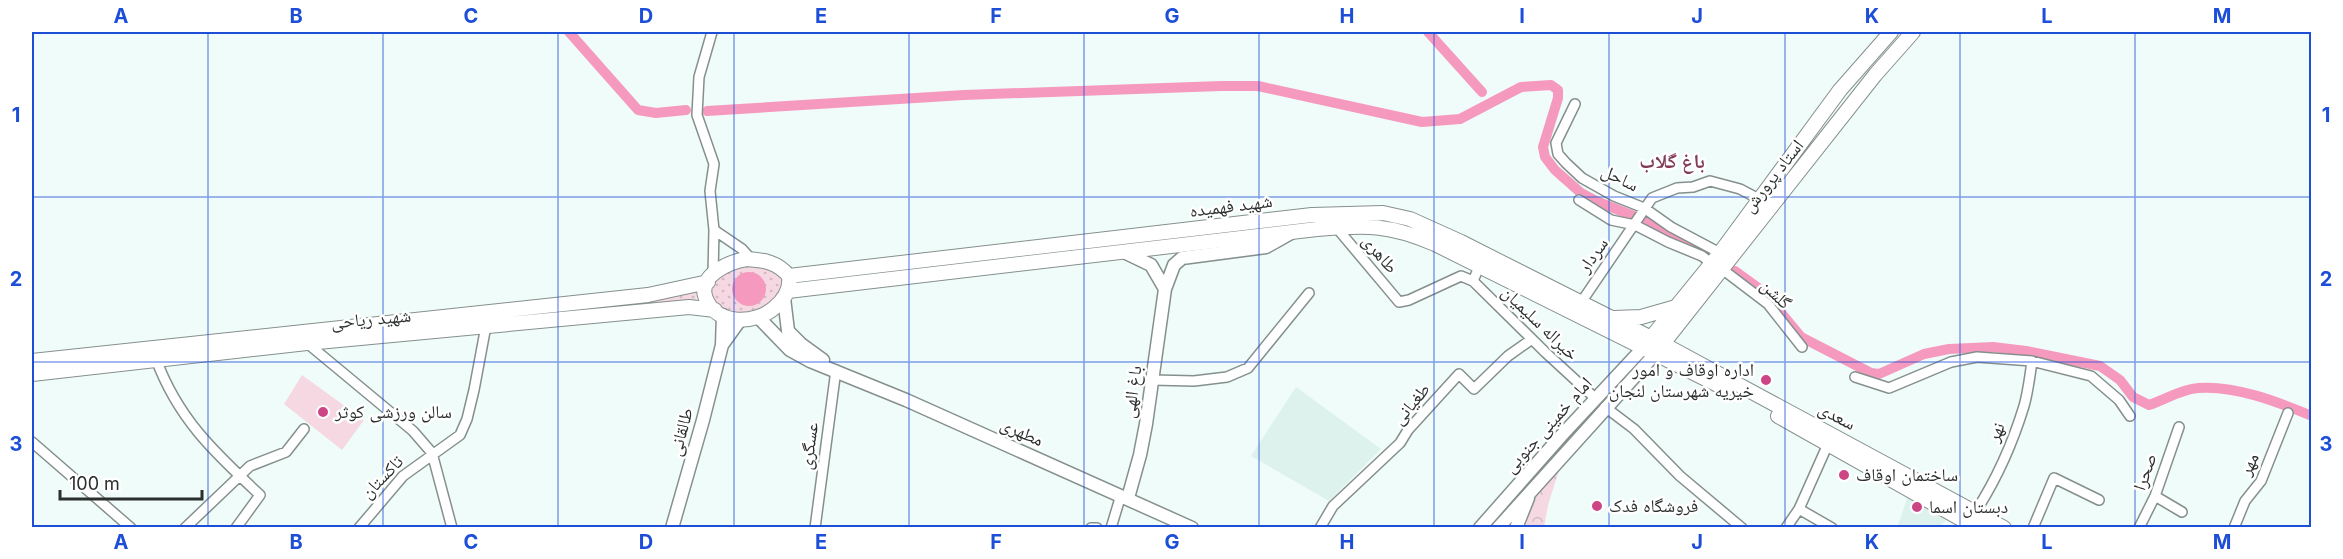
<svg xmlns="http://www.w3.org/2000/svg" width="2343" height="559" font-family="Inter,'Noto Naskh Arabic',sans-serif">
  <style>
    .built { fill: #ddf2ec }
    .grass { fill: url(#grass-dots) }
    .park { fill: url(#park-crowns) }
    .pitch { fill: #f6d8e2 }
    .water { fill: #f59abe }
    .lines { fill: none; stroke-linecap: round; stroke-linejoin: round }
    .canal { stroke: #f59abe; stroke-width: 10 }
    .street-casing { stroke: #85908d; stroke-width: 12 }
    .secondary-casing { stroke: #85908d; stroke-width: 15 }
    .primary-casing { stroke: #85908d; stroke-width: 16 }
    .street { stroke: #fff; stroke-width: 9 }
    .secondary { stroke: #fff; stroke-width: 12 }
    .primary { stroke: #fff; stroke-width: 14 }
    .grid { fill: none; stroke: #1d4ed8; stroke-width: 1.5; stroke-opacity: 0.55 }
    .poi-dot { fill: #cc4585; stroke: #fff; stroke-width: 2 }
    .labels { text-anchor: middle; stroke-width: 5; stroke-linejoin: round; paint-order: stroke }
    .street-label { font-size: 18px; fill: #2b2f2e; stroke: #fff }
    .poi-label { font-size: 18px; fill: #2b2f2e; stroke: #fff; text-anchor: start }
    .neighbourhood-label { font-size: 20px; font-weight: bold; fill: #7f3b58; stroke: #fff }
    .neatline { fill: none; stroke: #1d4ed8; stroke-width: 2 }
    .grid-label { font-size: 20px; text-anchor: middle; font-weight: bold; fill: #1d4ed8 }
  </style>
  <defs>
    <pattern id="grass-dots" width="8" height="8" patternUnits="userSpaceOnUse" patternTransform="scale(1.5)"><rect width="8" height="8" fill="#f6d8e2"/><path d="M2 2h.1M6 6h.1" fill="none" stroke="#d3bac2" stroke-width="1.8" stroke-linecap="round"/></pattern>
    <pattern id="park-crowns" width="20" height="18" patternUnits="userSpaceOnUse" patternTransform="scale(1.5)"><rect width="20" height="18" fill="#f6d8e2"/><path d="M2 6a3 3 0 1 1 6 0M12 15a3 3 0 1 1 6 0" fill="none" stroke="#d3bac2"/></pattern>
  </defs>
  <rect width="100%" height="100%" fill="#f0fcf9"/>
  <path class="built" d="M1296,387L1381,449L1329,501L1251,456Z
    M1908,496L1950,517L1939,527L1897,528Z"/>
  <path class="grass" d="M759,262L786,277L781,299L748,317L715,307L708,292C720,265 733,267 759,262Z
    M697,287L696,304L515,317L639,299Z"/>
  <path class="park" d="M1562,461L1548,505L1544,527L1525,528L1535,493Z"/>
  <path class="pitch" d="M302,375L364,420L342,450L284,404Z"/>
  <path class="water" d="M732 289a17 17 0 1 1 34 0a17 17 0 1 1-34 0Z"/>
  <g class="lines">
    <path class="canal" d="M569,32L638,110L656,113L686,110
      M1428,32L1482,92
      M707,111L964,95L1221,86H1258L1422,122L1460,119L1521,87L1551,85L1558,90V98L1543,147L1545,157L1555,170L1581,193L1596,201L1641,219L1666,234L1702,249L1712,256
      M1735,271L1764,292L1801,337L1871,373L1879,374L1924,354L1949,349L1993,347L2026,351L2100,366L2120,380L2133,397L2149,405C2165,400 2181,389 2198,388C2235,385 2278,402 2312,416"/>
    <defs>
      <path id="street" d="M712,32L699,77L697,115L714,164L710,191L714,230L713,274
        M1575,104L1556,143L1558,154L1566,163L1582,178L1614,196L1644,208L1671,227L1720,253
        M1579,200L1611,220L1635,225L1668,242L1702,256L1711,263
        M1336,227L1399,302L1409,300L1461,276L1473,281
        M714,230L742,249L751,259
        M1479,267L1473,281L1545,352L1595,398
        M1722,269L1768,304L1802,347
        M1580,304L1652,198L1677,188L1693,187L1710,181L1740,189L1759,199
        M307,343L413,431L432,453L452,528
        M156,359C178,419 215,453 260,495L236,528
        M1855,377L1889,388L1951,362L1977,357L2032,361L2091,376L2119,400L2130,416
        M1152,380L1194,381L1227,377L1248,368L1309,293
        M1605,407L1634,429L1680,476L1742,528
        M32,442L131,528
        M2155,496L2182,512
        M1799,509L1832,528
        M1976,511C1996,480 2013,442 2024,406C2028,392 2030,376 2032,361
        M185,528L250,466L286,452L304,429
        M359,528L403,476L460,435L467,419L474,390L486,326
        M815,528L836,370
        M1091,528H1097
        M1111,528L1121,495
        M1320,528L1333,506L1400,443L1408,430L1459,374L1474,389L1508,356L1532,339
        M1786,528L1799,509L1828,444
        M2033,528L2054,478L2099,500
        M2139,528L2155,496L2179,427
        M2234,528L2245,501L2261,481L2288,413"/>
      <path id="secondary" d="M1124,252L1151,265L1165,289
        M784,298L788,331L801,344L823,360
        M759,318L790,350L810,361L906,400L1192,528
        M722,345L740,320
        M1128,498L1140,455L1146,424L1165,289L1174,265L1182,258L1266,247L1291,233
        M672,528L703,420L722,345L723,315
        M1480,528L1561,436L1643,348
        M1498,528L1655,354
        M1516,528L1528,498"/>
      <path id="primary" d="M746,259C764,260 777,262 789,276C791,290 784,300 774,308C756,324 717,326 706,299C696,276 729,262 746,259Z
        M789,276L1312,215L1383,213L1410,219L1461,242L1663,344L2004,528
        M788,291L1317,229C1366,225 1389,224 1435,244L1726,389
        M1614,318L1641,317L1676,307
        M1646,344L1720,253L1840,90L1891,32
        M1658,350L1875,75L1913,32
        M32,361L648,295L708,282
        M32,374L307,343L689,307L715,310
        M1778,416L1977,528"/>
    </defs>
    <use href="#street" class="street-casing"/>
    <use href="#secondary" class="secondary-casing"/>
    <use href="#primary" class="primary-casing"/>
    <use href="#street" class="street"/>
    <use href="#secondary" class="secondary"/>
    <use href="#primary" class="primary"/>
  </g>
  <path class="grid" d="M208,32V528M383,32V528M558,32V528M734,32V528M909,32V528M1084,32V528M1259,32V528M1434,32V528M1609,32V528M1785,32V528M1960,32V528M2135,32V528M32,197H2312M32,362H2312"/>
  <g class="poi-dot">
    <circle cx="1766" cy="380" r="6"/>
    <circle cx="323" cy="412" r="6"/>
    <circle cx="1844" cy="475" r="6"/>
    <circle cx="1597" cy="506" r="6"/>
    <circle cx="1917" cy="507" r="6"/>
  </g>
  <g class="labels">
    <g class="street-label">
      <text transform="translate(1773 176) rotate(-52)" y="6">استاد پرورش</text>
      <text transform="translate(1620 178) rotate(26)" y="6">ساحل</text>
      <text transform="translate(1231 206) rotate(-7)" y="6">شهید فهمیده</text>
      <text transform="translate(1380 254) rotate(50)" y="6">طاهری</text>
      <text transform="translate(1593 255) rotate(-55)" y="6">سردار</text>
      <text transform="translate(1776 294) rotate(44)" y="6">گلشن</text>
      <text transform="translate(371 319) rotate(-5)" y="6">شهید ریاحی</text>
      <text transform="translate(1540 323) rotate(44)" y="6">خیراله سلیمیان</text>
      <text transform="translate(1132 392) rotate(-82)" y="6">باغ الهی</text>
      <text transform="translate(1411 404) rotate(-50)" y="6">طغیانی</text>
      <text transform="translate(1837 416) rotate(28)" y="6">سعدی</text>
      <text transform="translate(1548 425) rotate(-48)" y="6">امام خمینی جنوبی</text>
      <text transform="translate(681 432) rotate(-75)" y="6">طالقانی</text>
      <text transform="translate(1022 432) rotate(24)" y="6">مطهری</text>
      <text transform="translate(1996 432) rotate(-67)" y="6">نهر</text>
      <text transform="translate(809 446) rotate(-82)" y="6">عسگری</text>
      <text transform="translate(2249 464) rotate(-64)" y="6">مهر</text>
      <text transform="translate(2145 472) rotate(-71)" y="6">صحرا</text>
      <text transform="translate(382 477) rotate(-46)" y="6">تاکستان</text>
    </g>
    <g class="poi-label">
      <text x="1754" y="376" text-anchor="end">اداره اوقاف و امور<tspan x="1754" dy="21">خیریه شهرستان لنجان</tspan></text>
      <text x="335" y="418">سالن ورزشی کوثر</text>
      <text x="1856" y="481">ساختمان اوقاف</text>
      <text x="1609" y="512">فروشگاه فدک</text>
      <text x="1929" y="513">دبستان اسما</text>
    </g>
    <g class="neighbourhood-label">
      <text x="1672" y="168">باغ گلاب</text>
    </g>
  </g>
  <rect width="2343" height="559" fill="none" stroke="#ffffff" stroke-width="66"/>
  <path d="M60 490v9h142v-9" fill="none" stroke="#2b2f2e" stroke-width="3"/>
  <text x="69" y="490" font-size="18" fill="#2b2f2e" stroke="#ffffff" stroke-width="4.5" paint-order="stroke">100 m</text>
  <rect x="33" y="33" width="2277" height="493" class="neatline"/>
  <g class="grid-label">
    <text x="121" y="23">A</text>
    <text x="296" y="23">B</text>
    <text x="471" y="23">C</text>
    <text x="646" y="23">D</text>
    <text x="821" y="23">E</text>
    <text x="996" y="23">F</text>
    <text x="1172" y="23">G</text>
    <text x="1347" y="23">H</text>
    <text x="1522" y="23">I</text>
    <text x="1697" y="23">J</text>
    <text x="1872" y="23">K</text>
    <text x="2047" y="23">L</text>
    <text x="2222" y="23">M</text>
    <text x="16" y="122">1</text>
    <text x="2326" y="122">1</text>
    <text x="16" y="286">2</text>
    <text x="2326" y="286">2</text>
    <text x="16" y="451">3</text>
    <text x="2326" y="451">3</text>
    <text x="121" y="549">A</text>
    <text x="296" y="549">B</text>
    <text x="471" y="549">C</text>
    <text x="646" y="549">D</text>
    <text x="821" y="549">E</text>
    <text x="996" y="549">F</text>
    <text x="1172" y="549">G</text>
    <text x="1347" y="549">H</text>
    <text x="1522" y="549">I</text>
    <text x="1697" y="549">J</text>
    <text x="1872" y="549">K</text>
    <text x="2047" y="549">L</text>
    <text x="2222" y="549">M</text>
  </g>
</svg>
